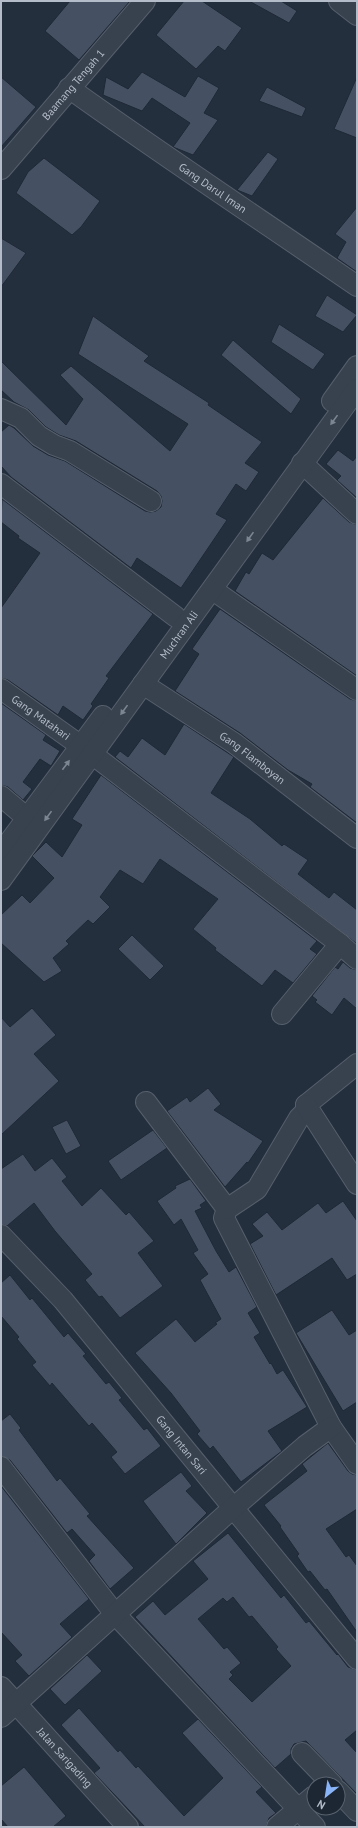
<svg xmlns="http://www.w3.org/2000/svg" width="358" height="1828" font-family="'PT Sans',sans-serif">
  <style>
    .building { fill: #455162; stroke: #1f2835; fill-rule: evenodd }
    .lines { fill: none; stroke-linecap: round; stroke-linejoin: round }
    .minor-casing { stroke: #565f6c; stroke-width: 22 }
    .minor { stroke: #38414e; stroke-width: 20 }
    .oneway { fill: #7c8592 }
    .labels { text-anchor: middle; stroke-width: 3; stroke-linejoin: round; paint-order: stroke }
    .street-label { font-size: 11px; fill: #b4bcc9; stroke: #1d2633 }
  </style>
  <rect width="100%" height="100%" fill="#242f3e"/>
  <path class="building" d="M70,1H130L79,60L45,31Z
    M184,1H202L242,28L225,51L218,46L196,69L156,35Z
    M249,1H281L297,11L289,23Z
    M142,72L185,97L198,76L219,88L204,113L218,120L193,155L173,147L190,123L152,98L142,111L103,95L106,77L128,89Z
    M1,77L36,107L1,147Z
    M357,77V138L334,129Z
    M267,87L306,108L302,117L259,101Z
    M268,152L278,159L252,196L237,190Z
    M44,158L100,201L81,227L72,235L16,193L28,172Z
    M357,207V272L337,258L346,242L335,234Z
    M1,238L26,253L1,287Z
    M327,295L357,315L343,332L315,316Z
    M93,316L149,356L144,361L209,403L208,405L262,442L245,463L259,472L246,491L236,484L216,514L227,520L181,588L137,558L131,568L11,477L1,466V432L9,425L14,428L33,446L48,455L65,461L145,511L150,512L156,511L161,507L162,501L161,496L157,491L76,441L59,435L46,427L29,410L14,402L1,390V361L66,425L83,399L60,375L71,366L170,451L188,424L78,354Z
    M279,324L325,354L313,370L271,342Z
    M233,340L301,399L291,414L221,355Z
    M338,450L353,461L357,456V498L337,480L341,476L326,464Z
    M323,498L349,522L357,525V676L235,591L246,572L249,574L262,553L273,560Z
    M2,499L153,614L106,676L109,678L91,704L93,706L83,720L63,706L58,715L8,680L1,678V608L40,553L18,538L19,536L1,522Z
    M220,609L350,699L357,701V823L310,787L312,784L288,770L240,733L175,691L199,654L192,649Z
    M1,703L46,735L43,740L60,751L51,766L40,759L23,782L32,789L23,800L8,787L1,785Z
    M184,724L234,757L211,793L250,819L282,846L284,844L308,860L298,874L329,898L334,892L357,910V944L115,757L120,751L128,757L142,738L165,755Z
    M101,775L317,941L310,949L317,954L293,983L275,970L262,986L215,950L216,948L193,929L218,899L160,859L143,884L120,870L100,897L110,907L93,924L88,920L66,941L69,944L53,958L62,971L44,982L1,943V915L22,895L30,903L54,878L32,856L46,842L62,857L82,825L72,819Z
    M132,935L164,966L150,980L118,949Z
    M343,962L350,968L357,970V1009L344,998L332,1015L315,1002L317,1000L312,996L335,967L338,969Z
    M32,1008L56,1035L34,1054L59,1081L1,1135V1017L10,1027Z
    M208,1088L221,1104L214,1110L263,1141L248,1163L247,1162L225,1187L167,1111L187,1097L190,1102Z
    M67,1120L81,1146L66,1154L52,1127Z
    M153,1130L167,1148L121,1180L108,1161Z
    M23,1154L35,1171L52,1158L67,1177L62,1181L82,1206L101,1188L126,1215L129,1212L154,1241L138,1253L163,1286L120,1318L102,1296L99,1297L85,1280L92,1274L55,1231L34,1203L7,1226L1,1224V1169Z
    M190,1179L206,1201L200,1205L202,1208L195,1211L216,1251L229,1272L236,1267L257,1307L248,1313L260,1333L254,1337L270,1364L271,1363L277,1374L283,1370L307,1407L268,1431L282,1451L241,1482L213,1446L210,1449L197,1434L200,1431L171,1393L135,1353L176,1319L195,1342L217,1324L215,1323L221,1319L200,1280L208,1274L193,1253L198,1250L181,1219L174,1225L157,1201L176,1188L175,1186Z
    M343,1201L357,1221V1274L347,1280L332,1258L276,1295L250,1244L263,1236L252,1224L267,1212L282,1230L318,1203L326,1213Z
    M10,1275L30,1300L32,1298L64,1337L68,1333L86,1354L83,1356L106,1384L109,1382L122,1398L119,1400L144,1430L147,1428L161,1446L125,1474L111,1457L117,1452L92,1423L89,1426L52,1383L50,1386L32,1365L36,1362L17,1339L19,1337L1,1316V1283Z
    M332,1310L349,1335L357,1330V1402L343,1411L296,1333Z
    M10,1414L21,1428L19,1430L57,1481L60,1478L90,1514L87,1516L134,1568L110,1589L89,1561L95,1555L72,1529L67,1533L10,1460L1,1456V1421Z
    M328,1443L348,1471L352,1474L357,1475V1509L326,1529L346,1557L349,1555L357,1566V1632L327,1589L325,1590L310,1571L308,1572L297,1556L299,1554L280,1527L281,1526L264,1505L307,1471L302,1464Z
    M181,1472L192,1486L186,1491L207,1513L176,1544L143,1501Z
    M1,1486L89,1599L60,1624L72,1637L71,1638L29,1676L15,1661L22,1655L1,1632Z
    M228,1533L281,1598L284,1595L306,1623L309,1621L337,1655L338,1654L348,1667L357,1670V1730L345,1740L357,1753V1794L306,1741L294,1744L291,1749V1754L275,1768L135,1617L153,1601L165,1615L208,1579L193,1561ZM233,1597L249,1617L252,1616L278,1647L276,1649L291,1666L252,1702L229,1679L233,1675L230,1672L241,1663L227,1647L224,1649L198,1619L223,1598L227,1602Z
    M87,1655L102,1671L65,1705L50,1689Z
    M79,1708L118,1752L120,1750L136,1768L138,1766L184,1816L223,1778L182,1733L198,1719L262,1787L256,1792L276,1813L269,1818L266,1827H145L94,1773L100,1768L61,1725Z
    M24,1767L66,1816L53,1827H8L1,1819V1786Z"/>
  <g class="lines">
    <defs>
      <g id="minor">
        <path d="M339,1L357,15"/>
        <path id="s1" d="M69,88C164,156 261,220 357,286"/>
        <path id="s2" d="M1,169L145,1"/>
        <path d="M332,401L357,366"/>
        <path d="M1,409L21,418L39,436L54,445L70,451L151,501"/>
        <path d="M302,463L357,514"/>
        <path d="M1,484L176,617"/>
        <path d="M213,590L357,690"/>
        <path id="s3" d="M143,684L234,743L357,838"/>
        <path id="s4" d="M1,689L81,746"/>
        <path d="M92,754L340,944L357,959"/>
        <path d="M1,796L27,818"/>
        <path d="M1,853L103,716"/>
        <path id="s5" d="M1,880L357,389"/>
        <path d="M282,1014L340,944"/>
        <path d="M357,1064L306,1105V1111L299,1118L257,1189L227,1209L224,1218L331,1427L357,1464"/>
        <path d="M146,1102L227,1209"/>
        <path d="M306,1105L357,1184"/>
        <path id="s6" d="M1,1235L63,1300L357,1659"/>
        <path d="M1,1467L115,1614L315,1827"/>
        <path id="s7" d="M1,1687L128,1827"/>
        <path d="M1,1717L233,1508L305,1446L331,1427"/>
        <path d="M302,1753L332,1784"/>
        <path d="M338,1791L357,1811"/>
        <path d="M277,1827L314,1796"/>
      </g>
    </defs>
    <use href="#minor" class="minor-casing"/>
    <use href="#minor" class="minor"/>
  </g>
  <defs><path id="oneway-solid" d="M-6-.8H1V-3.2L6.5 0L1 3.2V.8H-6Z"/></defs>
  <g class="oneway">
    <use href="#oneway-solid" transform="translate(334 420) rotate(126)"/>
    <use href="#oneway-solid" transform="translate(250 537) rotate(125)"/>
    <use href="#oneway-solid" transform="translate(124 710) rotate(126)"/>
    <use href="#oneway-solid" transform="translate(66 765) rotate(-53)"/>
    <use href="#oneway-solid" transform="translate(48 816) rotate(126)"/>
  </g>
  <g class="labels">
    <g class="street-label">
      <text dy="4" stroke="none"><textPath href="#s2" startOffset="111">Baamang Tengah 1</textPath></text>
      <text dy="4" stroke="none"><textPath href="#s1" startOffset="175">Gang Darul Iman</textPath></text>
      <text dy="4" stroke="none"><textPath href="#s5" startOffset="303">Muchran Ali</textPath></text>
      <text dy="4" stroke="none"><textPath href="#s4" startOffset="49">Gang Matahari</textPath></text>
      <text dy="4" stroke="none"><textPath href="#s3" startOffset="132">Gang Flamboyan</textPath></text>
      <text dy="4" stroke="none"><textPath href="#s6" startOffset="277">Gang Intan Sari</textPath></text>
      <text dy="4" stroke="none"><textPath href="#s7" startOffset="95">Jalan Sarigading</textPath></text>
    </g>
  </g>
  <rect width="358" height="1828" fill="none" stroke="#b4bcc9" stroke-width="4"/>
  <g transform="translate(326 1796) rotate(210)"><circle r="19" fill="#1d2633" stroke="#59626f"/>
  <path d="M0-3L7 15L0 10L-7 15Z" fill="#8ab4f8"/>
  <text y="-6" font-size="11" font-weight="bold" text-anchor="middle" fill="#b4bcc9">N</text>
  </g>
</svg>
